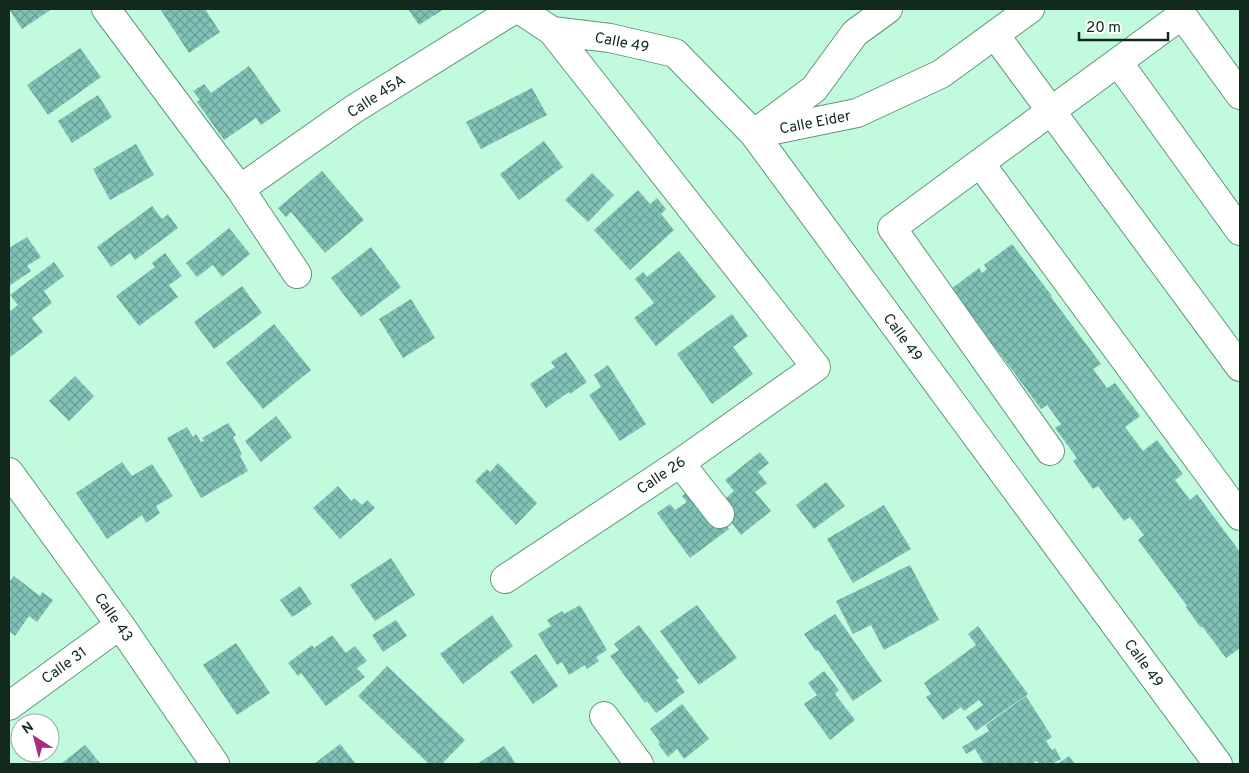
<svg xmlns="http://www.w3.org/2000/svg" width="1249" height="773" font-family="Overpass,sans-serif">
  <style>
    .building { fill: url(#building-cross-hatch) }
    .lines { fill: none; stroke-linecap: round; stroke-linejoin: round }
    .minor-casing { stroke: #60957c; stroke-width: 30 }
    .minor { stroke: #fff; stroke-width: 28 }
    .labels { text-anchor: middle; stroke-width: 4; stroke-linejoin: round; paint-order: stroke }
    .street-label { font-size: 15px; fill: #12291e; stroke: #fff }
  </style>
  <defs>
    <pattern id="building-cross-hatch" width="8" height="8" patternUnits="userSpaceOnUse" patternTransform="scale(1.25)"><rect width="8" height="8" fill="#80c2b7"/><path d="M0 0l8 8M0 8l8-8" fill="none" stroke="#679e94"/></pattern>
  </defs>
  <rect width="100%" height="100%" fill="#c2fade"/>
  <path class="building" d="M9,9H52L22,29Z
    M160,9H205L220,32L189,53Z
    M408,9H444L419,25Z
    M80,48L101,77L48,115L27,85Z
    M249,66L281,111L261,125L256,118L224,140L197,102L200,100L193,91L204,84L211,93Z
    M532,88L547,115L481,149L466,122Z
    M98,95L112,117L72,143L58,121Z
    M544,141L563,167L519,200L500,174Z
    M136,144L154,175L110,200L93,169Z
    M322,171L364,220L325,253L291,212L286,217L278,208Z
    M592,173L614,195L588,222L565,200Z
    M638,190L650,204L657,198L666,209L661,214L674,230L630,270L594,230Z
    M152,206L162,219L168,214L178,228L135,260L130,253L111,267L97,247Z
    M229,228L250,254L222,277L213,265L197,277L186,263Z
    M27,237L41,257L27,266L31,271L9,286V248Z
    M1012,244L1052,296L1051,297L1101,364L1093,369L1107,388L1115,383L1140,416L1125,427L1143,451L1157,440L1183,474L1175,480L1190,500L1197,494L1240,552V648L1226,658L1202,626L1201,628L1186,607L1187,606L1138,540L1144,535L1130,517L1124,521L1098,486L1093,489L1073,461L1077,458L1055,428L1061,424L1047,405L1041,409L992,343L990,344L974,324L976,323L951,289L979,268L982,273L987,269L984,265Z
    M371,247L401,287L361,317L331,278Z
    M679,251L716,297L656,346L634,318L654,303L635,279L643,272L647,277Z
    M165,253L182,276L169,285L178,297L139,326L116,296L155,267L152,263Z
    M54,262L64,276L44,291L52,303L32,318L43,332L9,358V312L18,305L10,295Z
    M242,286L262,313L214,349L194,322Z
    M411,299L435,338L403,358L379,319Z
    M732,314L748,336L733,347L753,374L712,404L677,354Z
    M274,324L311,370L263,409L226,363Z
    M566,352L587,382L570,394L569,392L546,408L530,384L555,367L551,362Z
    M608,365L646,424L620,441L589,395L601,387L594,375Z
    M75,376L94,396L69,421L49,401Z
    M276,416L292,437L261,462L245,441Z
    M228,423L236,435L233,437L242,454L240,456L248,471L201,498L167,438L187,427L193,437L196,434L201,442L204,441L202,438Z
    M760,452L769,463L758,472L767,483L755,492L771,511L741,535L718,505L734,491L725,480Z
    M122,462L132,476L152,464L173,496L156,506L160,513L146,523L142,515L107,539L76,493Z
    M498,463L537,503L516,525L475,481L487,469L490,472Z
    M826,482L845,506L814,529L796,505Z
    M697,485L729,529L690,558L657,513L670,504L675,510L687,502L682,496Z
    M338,486L351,501L354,498L362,505L367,500L375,508L340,539L313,508Z
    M884,505L911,549L853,583L827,539Z
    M391,558L415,595L375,621L350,585Z
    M910,565L939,620L884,650L871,625L853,634L836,601Z
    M14,576L40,596L42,592L53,600L37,622L29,616L15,636L9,631V582Z
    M300,586L312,604L292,617L280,600Z
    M580,605L607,650L596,657L599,661L587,669L585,665L569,675L562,662L557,665L538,634L551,626L547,620L562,611L564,614Z
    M697,605L737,658L699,685L660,631Z
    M835,614L882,681L853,701L818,650L816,651L804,634Z
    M492,615L513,646L463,684L440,654Z
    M396,620L407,636L383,652L372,635Z
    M639,625L679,678L676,680L685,692L656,713L647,701L645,703L610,656L619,650L614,644Z
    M978,626L1028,694L976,731L966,717L983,705L979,700L964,711L961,707L943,720L926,697L931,694L924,683L976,645L968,634Z
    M332,635L346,653L355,646L367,661L357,668L365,677L326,706L301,673L298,676L288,663L312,645L314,648Z
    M236,643L270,693L237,715L203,665Z
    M536,654L558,686L533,704L510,672Z
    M387,666L465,740L442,764H429L358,696Z
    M824,671L839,690L835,694L855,720L830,740L804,704L817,695L808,683Z
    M1026,696L1052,737L1046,741L1052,750L1055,748L1061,759L1052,764H1039L1037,761L1031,764H984L975,749L966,754L962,747L989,731L986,725Z
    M682,704L709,739L684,759L677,749L668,757L658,744L660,742L650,729Z
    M340,744L356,764H314Z
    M85,745L101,764H63L62,763Z
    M504,746L516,764H477Z
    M1069,756L1075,764H1057Z"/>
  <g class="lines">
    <defs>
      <path id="minor" d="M106,9L240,189L297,274
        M519,9L552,31L610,38L675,53L754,134L1218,764
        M995,35L1240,367
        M1118,62L1240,231
        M1240,95L1182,15L980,163L1240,516
        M759,130L814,89L855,33L888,9
        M754,134L857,113L941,74L1030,9
        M980,163L892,228L1050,451
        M240,189L354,109L515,9
        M680,463L720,514
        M9,472L120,625L215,764
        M505,579L680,463L816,367L552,31
        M9,706L120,625
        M604,716L639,764"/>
    </defs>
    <use href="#minor" class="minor-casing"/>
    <use href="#minor" class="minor"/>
  </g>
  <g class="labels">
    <g class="street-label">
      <text transform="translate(622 42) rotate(11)" y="5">Calle 49</text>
      <text transform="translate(376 96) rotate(-33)" y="5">Calle 45A</text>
      <text transform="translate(815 122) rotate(-11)" y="5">Calle Eider</text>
      <text transform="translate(903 337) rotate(54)" y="5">Calle 49</text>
      <text transform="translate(661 475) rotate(-34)" y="5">Calle 26</text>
      <text transform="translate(114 617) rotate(55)" y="5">Calle 43</text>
      <text transform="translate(1144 663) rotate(54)" y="5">Calle 49</text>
      <text transform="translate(64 665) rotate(-36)" y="5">Calle 31</text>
    </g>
  </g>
  <rect width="1249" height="773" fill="none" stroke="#12291e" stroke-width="20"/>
  <g transform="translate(35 738) rotate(324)"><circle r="24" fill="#ffffff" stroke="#a0a9a5"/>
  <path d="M0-4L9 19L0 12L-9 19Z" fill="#a72d82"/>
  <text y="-8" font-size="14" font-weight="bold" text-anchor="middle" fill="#12291e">N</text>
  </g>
  <path d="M1079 32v8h89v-8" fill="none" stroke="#12291e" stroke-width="2.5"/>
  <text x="1086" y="32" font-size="15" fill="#12291e" stroke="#ffffff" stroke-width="4" paint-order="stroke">20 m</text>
</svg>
